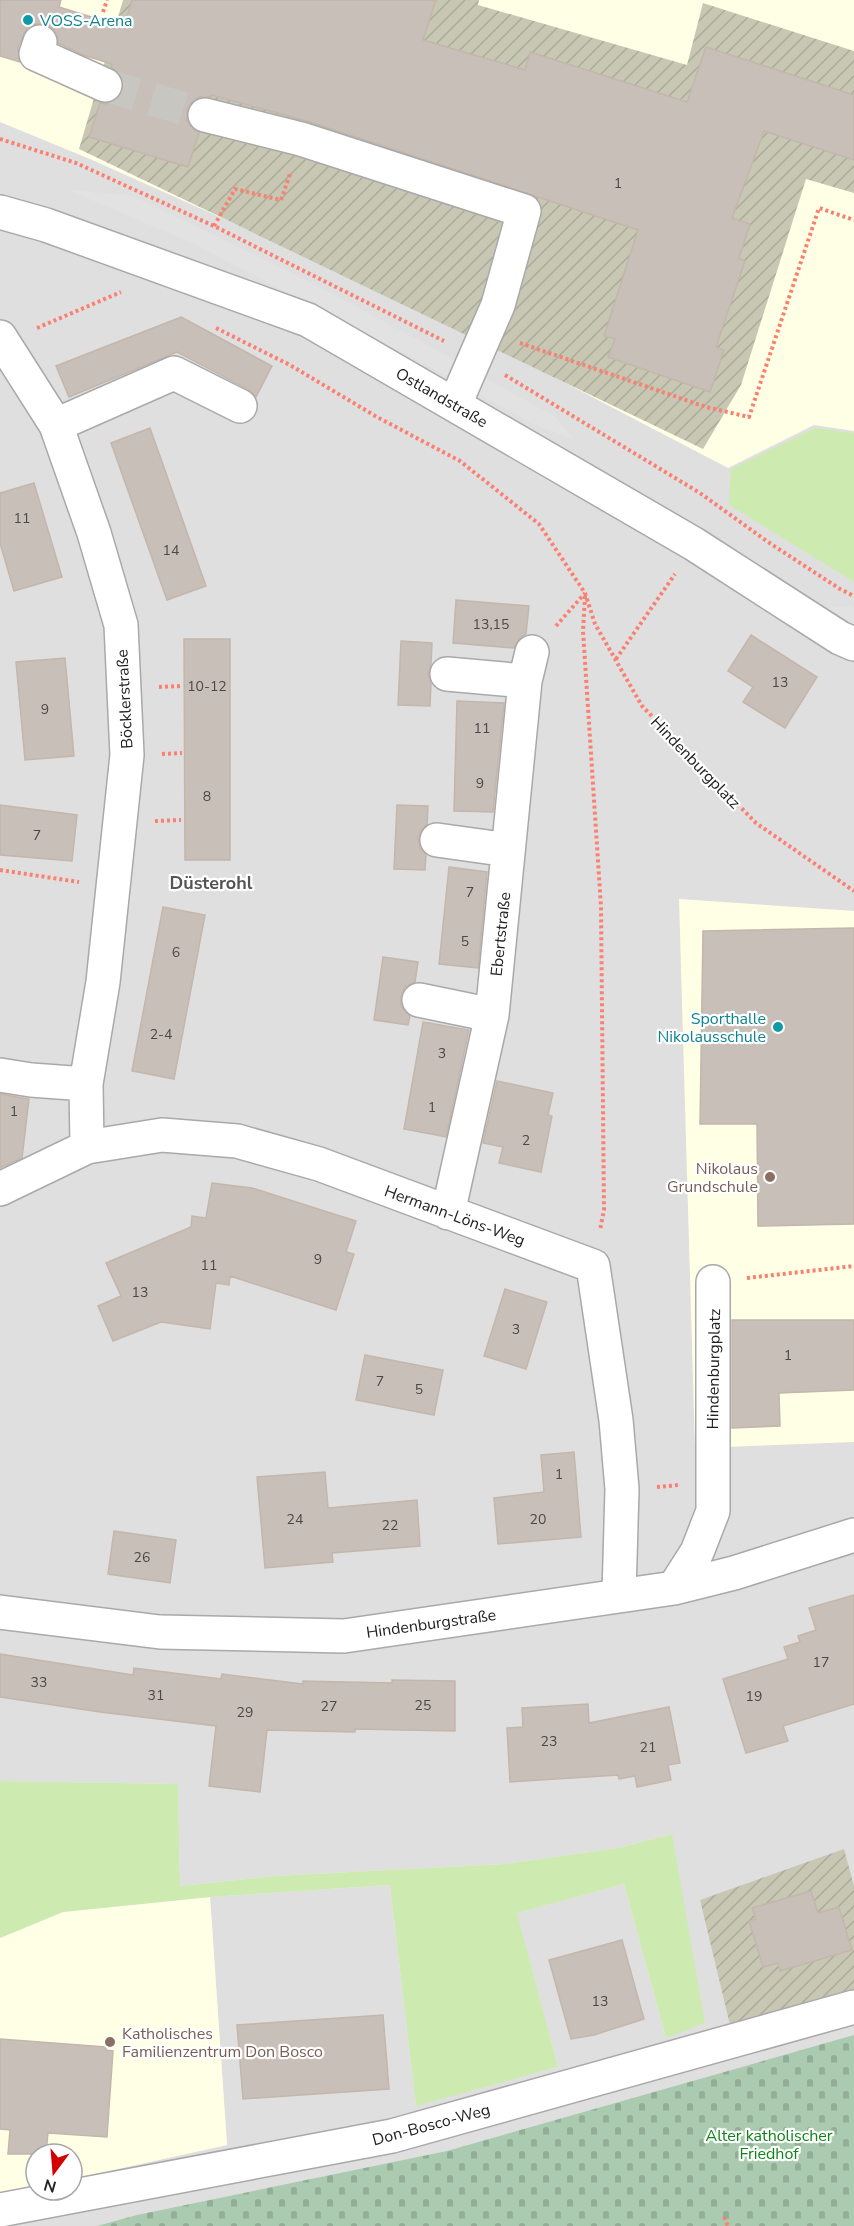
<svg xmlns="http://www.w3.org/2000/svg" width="854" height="2226" font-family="'Nunito Sans',sans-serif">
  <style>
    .residential { fill: #e0dfdf }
    .education { fill: #ffffe5 }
    .construction { fill: url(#construction-furrows) }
    .grass { fill: #cdebb0 }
    .cemetery { fill: url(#cemetery-stones) }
    .parking { fill: #e2e2e2 }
    .building { fill: #c7bfb8; stroke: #c4b6ab; stroke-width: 1.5 }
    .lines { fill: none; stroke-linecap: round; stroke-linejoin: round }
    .minor-tunnel { stroke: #c8c6c1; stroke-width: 33; stroke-dasharray: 33 16; stroke-linecap: butt }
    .minor-casing { stroke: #a9a9a9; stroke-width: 36 }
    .path { stroke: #fa8072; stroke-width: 4; stroke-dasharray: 3 3; stroke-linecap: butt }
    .minor { stroke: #fff; stroke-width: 33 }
    .culture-dot { fill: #0f9aa8; stroke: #fff; stroke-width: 2 }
    .education-dot { fill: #8d6e63; stroke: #fff; stroke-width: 2 }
    .labels { text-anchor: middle; stroke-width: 4.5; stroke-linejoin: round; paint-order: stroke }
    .number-label { font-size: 14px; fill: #4b4948 }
    .culture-label { font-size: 16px; fill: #0d838f; stroke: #fff; text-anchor: start }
    .street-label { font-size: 16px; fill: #222; stroke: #fff }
    .education-label { font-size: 16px; fill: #785e54; stroke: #fff; text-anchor: end }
    .park-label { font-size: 16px; fill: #0c8416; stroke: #fff }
    .neighbourhood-label { font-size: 18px; font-weight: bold; fill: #555; stroke: #fff }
  </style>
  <defs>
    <pattern id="construction-furrows" width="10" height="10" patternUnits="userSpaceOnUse" patternTransform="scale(1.5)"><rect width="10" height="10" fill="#c7c7b4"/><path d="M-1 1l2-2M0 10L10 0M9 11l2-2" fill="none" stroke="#abab9a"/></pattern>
    <pattern id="cemetery-stones" width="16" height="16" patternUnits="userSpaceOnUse" patternTransform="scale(1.5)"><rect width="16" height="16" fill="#aacbaf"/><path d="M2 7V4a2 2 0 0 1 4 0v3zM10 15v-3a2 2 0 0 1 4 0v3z" fill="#92ae96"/></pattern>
  </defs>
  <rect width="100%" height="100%" fill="#f2efe9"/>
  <path class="residential" d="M0,0H854V2226H0V2195L72,2190V2179L227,2145L210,1897L390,1885L416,2105L558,2067L516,1913L624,1884L666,2038L672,1834L618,1848L505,1864L274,1876L180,1886L178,1784L0,1781Z"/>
  <path class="education" d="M0,0H854V431L814,425L728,468L416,305L90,159L0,122Z
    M679,899L854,911V1442L695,1448Z
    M210,1897L227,2145L72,2179V2154H36V2187L0,2195V1938L63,1912Z"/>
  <path class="construction" d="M123,0H479L478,5L687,65L703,3L854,51V193L806,179L741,385L703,449L79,149Z
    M844,1849L854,1886V1992L730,2025L700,1900Z"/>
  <path class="grass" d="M815,428L854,433V582L729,505L731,469Z
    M0,1781L178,1784L180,1886L274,1876L505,1864L618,1848L672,1834L705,2023L666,2038L624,1884L517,1913L558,2067L416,2106L390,1885L210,1897L63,1912L0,1938Z"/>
  <path class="cemetery" d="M854,2035V2226H97L137,2215L447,2151Z"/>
  <path class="parking" d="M66,189L132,196L297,275L463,364L455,380L194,244Z
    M482,376L554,416L575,440L528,422L475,391Z
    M852,606L854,608V624L825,608Z"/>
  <path class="building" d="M0,0H61L59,7L124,27L132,0H436L423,40L525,70L530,52L687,102L706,47L854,95V160L764,131L732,218L750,224L739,258L745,261L716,347L724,350L710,392L608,357L615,339L604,336L638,230L307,121L211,95V97H199L192,102L187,110V121L192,128L199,133L188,167L89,137L100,103L107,104L115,100L122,93L124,84L120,75L111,67L112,64L83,55L58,43V38L54,30L45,24H36L27,28L18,48L20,62L0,56Z
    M181,317L272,366L256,397L248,389L177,352L69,397L56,366Z
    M150,428L206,586L167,600L111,443Z
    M34,483L62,577L14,591L0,543V493Z
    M456,600L529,606L526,634L519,639L514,648L453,643Z
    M751,635L817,677L785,728L743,702L753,687L728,671Z
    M184,639H230V860H185Z
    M401,641L432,643L431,664L428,673L431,683L430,706L398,705Z
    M65,658L74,756L25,760L16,662Z
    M457,701L504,703L493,812L454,811Z
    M0,805L77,815L72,861L0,855Z
    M397,805L428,806L427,825L422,829L418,838L420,848L426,855L425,870L394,869Z
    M449,867L487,872L478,968L439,964Z
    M163,907L205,915L174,1079L132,1071Z
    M854,928V1224L758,1226L757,1124H700L703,931Z
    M383,957L418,962L415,982L405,987L401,997V1006L410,1016L408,1025L374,1020Z
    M423,1022L469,1030L446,1137L404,1129Z
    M497,1081L553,1093L548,1115L552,1116L541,1172L499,1163L503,1147L483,1143Z
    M0,1094L29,1099L22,1158L0,1168Z
    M212,1183L252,1188L356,1221L346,1252L354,1254L336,1310L230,1276L229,1285L216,1283L210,1329L161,1322L113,1341L98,1306L121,1296L106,1263L191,1227L192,1216L206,1218Z
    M505,1289L547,1302L526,1369L484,1356Z
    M732,1320H854V1390L779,1393L780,1426L732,1428Z
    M365,1355L443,1370L434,1415L356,1400Z
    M574,1452L581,1537L498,1544L494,1498L544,1492L541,1455Z
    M325,1472L328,1508L417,1500L420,1546L332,1553L333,1562L265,1568L257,1477Z
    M114,1531L176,1540L170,1583L108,1574Z
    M854,1595V1704L783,1726L788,1741L746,1753L723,1679L788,1659L784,1647L800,1642L798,1636L816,1630L809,1608Z
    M0,1654L133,1675L134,1668L221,1679L222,1674L303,1684V1681L392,1683V1680L455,1681V1731L355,1729V1732L267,1730L260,1792L209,1786L216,1726L100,1712L0,1697Z
    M588,1704L589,1723L669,1707L680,1763L668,1765L671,1780L637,1787L635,1776L619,1779L618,1775L510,1782L507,1728L523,1727L522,1708Z
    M811,1891L818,1913L839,1907L852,1950L780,1971L778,1963L763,1967L749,1921L756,1919L752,1908Z
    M622,1940L644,2019L594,2035L571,2039L549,1960Z
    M383,2015L389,2089L243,2099L237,2025Z
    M0,2039L106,2047V2050L113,2051L107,2137L48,2133L46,2154H8L10,2130L0,2129Z"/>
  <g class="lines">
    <path class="minor-tunnel" d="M105,85L205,115"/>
    <defs>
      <path id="minor" d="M40,42L36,54L105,85
        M205,115L301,139L524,211L498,305L455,404
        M0,212L46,225L308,320L694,544L840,638L854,644
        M0,337L56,425L94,533L121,625L127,755L103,982L86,1084L87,1147
        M56,425L174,373L240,406
        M447,674L525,681
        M437,840L508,850
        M419,1000L492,1015
        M0,1075L31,1080L86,1084
        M0,1189L87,1147L162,1135L237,1141L319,1164L593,1266L616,1420L622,1489L619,1595
        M448,1213L492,1015L525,681L532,652
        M674,1588L697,1552L713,1511V1282
        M0,1612L160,1632L344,1636L674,1588L734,1573L854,1535
        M0,2210L392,2136L854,2007"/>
    </defs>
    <use href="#minor" class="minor-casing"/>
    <path class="path" d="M103,12L107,0
      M0,139L76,163L214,226L444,341
      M214,226L235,189L281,200L290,174
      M37,328L121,292
      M216,328L290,365L377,417L460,461L539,524L585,593L595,624L642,706L756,823L854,891
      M520,343L706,407L749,417L819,208L854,220
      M505,375L700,493L768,542L840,589L854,596
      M585,596L583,631L601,907L604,1210L600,1230
      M556,626L585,593
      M616,659L675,574
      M159,687L182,686
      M162,754L182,753
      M155,821L181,820
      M0,870L79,882
      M747,1278L854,1266
      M657,1487L679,1485
      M724,2217L728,2226"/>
    <use href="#minor" class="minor"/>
  </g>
  <g class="culture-dot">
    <circle cx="28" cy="20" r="6"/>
    <circle cx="778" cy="1027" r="6"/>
  </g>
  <g class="education-dot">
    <circle cx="770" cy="1177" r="6"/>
    <circle cx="110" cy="2042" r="6"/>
  </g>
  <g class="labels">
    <g class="number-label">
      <text x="618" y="188">1</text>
      <text x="22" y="523">11</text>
      <text x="171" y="555">14</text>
      <text x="491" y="629">13,15</text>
      <text x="780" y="687">13</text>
      <text x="207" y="691">10-12</text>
      <text x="45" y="714">9</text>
      <text x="482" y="733">11</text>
      <text x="480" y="788">9</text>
      <text x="207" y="801">8</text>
      <text x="37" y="840">7</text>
      <text x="470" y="897">7</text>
      <text x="465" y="946">5</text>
      <text x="176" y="957">6</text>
      <text x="161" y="1039">2-4</text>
      <text x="442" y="1058">3</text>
      <text x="432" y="1112">1</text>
      <text x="14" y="1116">1</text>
      <text x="526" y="1145">2</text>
      <text x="318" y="1264">9</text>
      <text x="209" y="1270">11</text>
      <text x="140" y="1297">13</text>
      <text x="516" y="1334">3</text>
      <text x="788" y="1360">1</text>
      <text x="380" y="1386">7</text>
      <text x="419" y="1394">5</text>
      <text x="559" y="1479">1</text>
      <text x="295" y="1524">24</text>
      <text x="538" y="1524">20</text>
      <text x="390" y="1530">22</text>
      <text x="142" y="1562">26</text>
      <text x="821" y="1667">17</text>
      <text x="39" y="1687">33</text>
      <text x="156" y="1700">31</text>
      <text x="754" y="1701">19</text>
      <text x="423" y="1710">25</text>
      <text x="329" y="1711">27</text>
      <text x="245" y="1717">29</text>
      <text x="549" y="1746">23</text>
      <text x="648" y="1752">21</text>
      <text x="600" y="2006">13</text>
    </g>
    <g class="culture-label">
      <text x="40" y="26">VOSS-Arena</text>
      <text x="766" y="1024" text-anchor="end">Sporthalle<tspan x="766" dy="18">Nikolausschule</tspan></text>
    </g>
    <g class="street-label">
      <text transform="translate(442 397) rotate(30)" y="6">Ostlandstraße</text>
      <text transform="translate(124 699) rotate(-93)" y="6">Böcklerstraße</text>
      <text transform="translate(696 762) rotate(46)" y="6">Hindenburgplatz</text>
      <text transform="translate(500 934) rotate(-84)" y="6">Ebertstraße</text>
      <text transform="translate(455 1215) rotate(20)" y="6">Hermann-Löns-Weg</text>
      <text transform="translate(713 1369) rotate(-89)" y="6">Hindenburgplatz</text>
      <text transform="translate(431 1623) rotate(-8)" y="6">Hindenburgstraße</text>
      <text transform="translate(431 2124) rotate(-15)" y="6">Don-Bosco-Weg</text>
    </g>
    <g class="education-label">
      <text x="758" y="1174">Nikolaus<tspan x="758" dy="18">Grundschule</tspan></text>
      <text x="122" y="2039" text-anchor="start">Katholisches<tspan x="122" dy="18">Familienzentrum Don Bosco</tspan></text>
    </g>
    <g class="park-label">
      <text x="769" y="2141">Alter katholischer<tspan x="769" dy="18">Friedhof</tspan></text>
    </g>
    <g class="neighbourhood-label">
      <text x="211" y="889">Düsterohl</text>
    </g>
  </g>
  <g transform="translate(54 2172) rotate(196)"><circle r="28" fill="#ffffff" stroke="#a7a7a7" stroke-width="1.5"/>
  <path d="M0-4.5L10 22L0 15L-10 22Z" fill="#d40000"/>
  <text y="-9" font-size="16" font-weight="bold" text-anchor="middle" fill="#222222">N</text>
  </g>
</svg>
